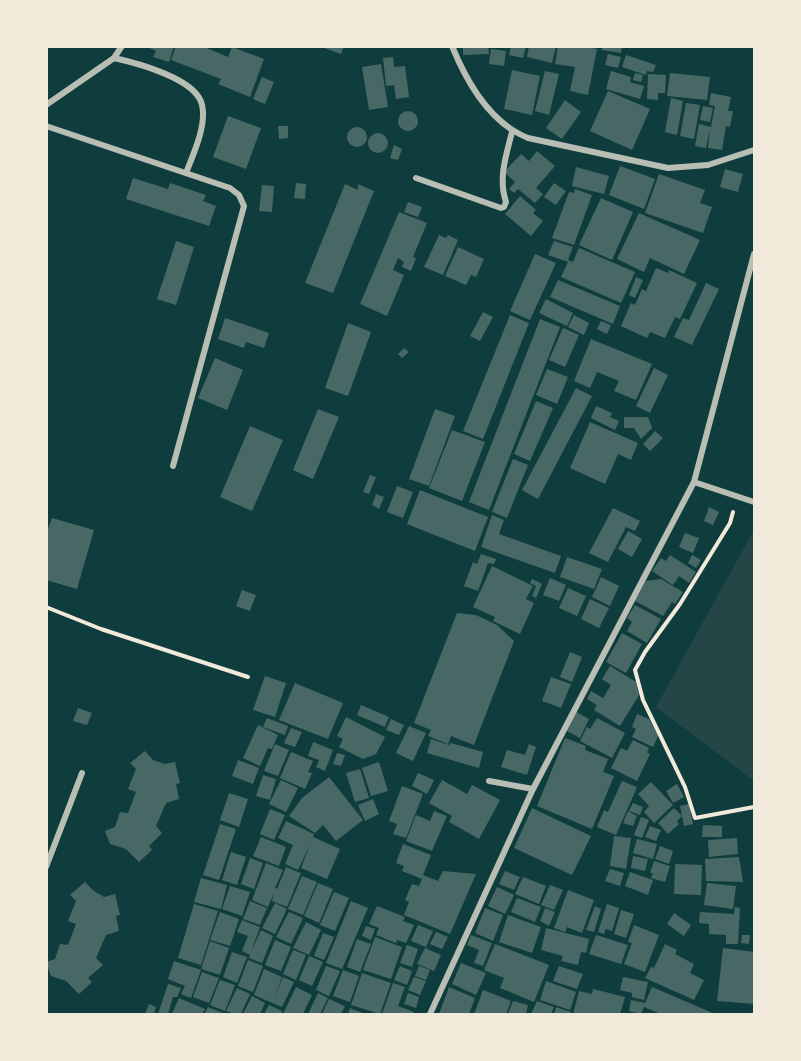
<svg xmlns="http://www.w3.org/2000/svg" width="801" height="1061" font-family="Arial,sans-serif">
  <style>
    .green { fill: #244646 }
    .building { fill: #486865 }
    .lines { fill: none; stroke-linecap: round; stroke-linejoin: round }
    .path { stroke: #f1e9da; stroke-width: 4 }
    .minor { stroke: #b8beb3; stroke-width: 6 }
  </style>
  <rect width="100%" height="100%" fill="#0f3d3e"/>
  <path class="green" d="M754,530V781L656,707Z"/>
  <path class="building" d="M145,46H174L169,62L153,57L156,51Z
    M176,46H202L228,57L232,47L264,59L250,97L218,84L221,79L171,60Z
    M319,46H344L341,54Z
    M463,46H488L489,54L463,55Z
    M511,46H526L523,58L509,55Z
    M529,46H556L552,63L527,57Z
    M558,46H584L597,49L588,95L570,91L575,67L555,64Z
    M602,46H622L621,53L602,50Z
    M491,49L506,51L504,66L489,64Z
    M608,54L621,57L618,68L605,65Z
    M626,55L656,65L653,72L647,71L646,75L622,67Z
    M393,57L394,67L405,66L409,97L396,99L394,85L386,86L383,58Z
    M381,64L388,107L369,110L362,67Z
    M512,70L540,76L532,115L504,109Z
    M545,71L559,74L549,115L535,111Z
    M611,71L631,77L630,82L644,86L640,99L606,89Z
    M635,73L643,75L641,82L633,80Z
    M670,73L710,77L707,100L667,96Z
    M648,74L666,75L665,93H658V100L647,99Z
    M262,77L274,82L265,104L253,99Z
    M608,91L650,109L632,150L590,131Z
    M711,93L731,97L728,111H733L730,127L726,126L722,150L708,148L710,129L706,148L695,146L699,124L711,127L715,106L709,105Z
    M671,98L683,101L677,135L665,132Z
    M565,100L581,112L562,139L546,128Z
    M686,103L700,105L694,139L680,136Z
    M703,106L713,108L710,122L700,120Z
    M398 121a10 10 0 1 1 20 0a10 10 0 1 1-20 0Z
    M228,116L261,128L246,169L213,157Z
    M278,126H288V138L279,139Z
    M347 137a10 10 0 1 1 20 0a10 10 0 1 1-20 0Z
    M368 143a10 10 0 1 1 20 0a10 10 0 1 1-20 0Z
    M394,145L402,149L398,160L390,158Z
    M537,151L555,166L536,188L543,194L535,203L518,189L514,193L509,189L515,182L504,172L521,154L529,161Z
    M620,166L655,179L644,209L609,195Z
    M576,167L609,176L604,194L572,186Z
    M725,169L743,174L738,192L720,187Z
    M659,174L705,190L700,203L712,207L703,233L645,213Z
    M133,178L168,189L170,183L206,195L203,201L216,206L209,226L126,199Z
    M296,183L306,184L305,199L294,198Z
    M554,183L566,191L556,205L544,197Z
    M345,184L358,190V184L374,191L333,293L305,283Z
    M262,185L274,186L272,212L259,211Z
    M575,189L592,195L574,245L552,238L569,192L574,193Z
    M520,196L536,210L533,213L543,221L531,236L505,214Z
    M601,198L633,212L612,260L579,245Z
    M408,202L422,207L418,217L404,212Z
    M399,212L427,223L413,257L416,258L411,271L402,267L404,262L398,258L393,270L404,275L387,316L360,304Z
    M639,213L700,240L684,274L650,258L644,272L617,259Z
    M439,235L446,238L448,235L458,240L443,275L424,267Z
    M176,241L194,247L176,305L157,299Z
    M554,241L573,247L568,260L573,262L579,248L635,272L621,303L561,277L568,262L548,255Z
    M458,247L484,259L476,277L471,275L466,285L445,276Z
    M535,254L556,263L530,320L510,311Z
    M656,268L668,273L669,270L697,283L680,319L675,317L665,338L650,332L647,338L621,326L631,303L635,305L642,289L646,291Z
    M636,277L643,280L635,298L629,295Z
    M558,280L620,306L613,324L550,297Z
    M706,283L719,289L692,345L674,337L683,318L689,320Z
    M546,299L573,313L567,326L539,313Z
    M483,312L493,317L480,341L470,336Z
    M510,315L529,323L483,439L463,431Z
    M574,315L589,323L584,335L568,327Z
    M225,318L269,333L264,348L246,342L244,348L218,339Z
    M540,319L560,327L489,510L469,502Z
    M601,321L611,325L607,334L597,329Z
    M348,323L371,332L348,396L325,388Z
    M563,328L579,335L565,367L549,360Z
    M591,339L652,364L636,400L614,391L619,381L597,372L590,388L574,381Z
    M404,348L409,352L402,358L398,354Z
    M215,358L243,370L227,410L198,398Z
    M654,368L668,375L650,413L636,406Z
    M547,369L568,377L557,404L536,395Z
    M576,388L592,396L538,499L522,490Z
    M536,401L553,408L530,461L514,454Z
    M596,406L612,413L610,417L619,421L615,430L591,418Z
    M318,409L339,417L313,479L293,470Z
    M435,409L455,416L429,486L409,479Z
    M624,417H648L652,428L641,439L634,428H624Z
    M590,422L638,443L631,460L618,454L605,484L570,468Z
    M250,426L283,440L252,511L220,497Z
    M452,430L485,442L462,501L429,488Z
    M655,431L663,438L650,451L643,444Z
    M513,459L528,465L507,518L492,512Z
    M370,475L376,477L369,494L363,492Z
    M397,486L413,492L403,518L387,512Z
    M420,490L488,517L475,551L407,524Z
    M376,494L384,497L379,509L372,505Z
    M709,507L719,512L713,525L704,521Z
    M613,508L640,521L635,531L626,527L608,562L589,553Z
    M492,515L504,520L499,534L561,556L555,573L481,547Z
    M52,518L94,530L77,589L46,580V534Z
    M628,531L642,539L632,557L618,549Z
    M685,533L699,538L693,553L679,547Z
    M481,554L496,559L494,564L488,563L478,591L464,586L473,562L477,564Z
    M670,555L696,572L689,583L679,576L673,585L652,571L661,558L666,561Z
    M692,555L701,560L696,568L688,563Z
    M567,557L602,569L594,589L560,577Z
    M492,566L533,586L526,599L534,603L520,634L493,621L495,617L473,607Z
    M601,577L619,586L610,606L592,597Z
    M550,578L566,585L559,601L543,595Z
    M532,579L542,584L536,598L532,596L536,586L530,583Z
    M661,579L683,592L675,604L672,602L663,616L635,601L646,581Z
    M568,588L586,596L577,616L559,608Z
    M242,590L256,595L250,611L236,606Z
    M590,599L609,608L599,628L581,619Z
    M635,605L661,619L647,643L627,631L632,622L627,618Z
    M457,613L476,615L497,625L514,641L474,745L451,736L448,744L428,736L431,730L414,723Z
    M622,633L642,644L626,673L606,662Z
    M570,652L582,657L572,682L560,677Z
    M610,666L636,682L639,695L620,726L594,710L597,705L587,699L591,691L603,698L611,685L602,679Z
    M265,676L286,683L275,717L253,710Z
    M551,677L571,684L561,708L542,701Z
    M295,683L343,703L328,739L279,720Z
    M361,705L389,717L385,727L357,715Z
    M78,708L92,713L87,725L73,721Z
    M576,712L589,719L580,738L567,731Z
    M637,714L649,719L658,736L653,747L632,737L636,729L632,727Z
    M346,717L385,737L376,754L363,759L339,747L343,739L337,736Z
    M267,718L288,726L285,735L263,727Z
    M597,718L625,733L612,758L580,741L587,727L590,729Z
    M391,719L404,725L399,735L386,730Z
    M258,725L278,735L272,749L268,748L260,766L243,758Z
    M409,726L426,733L413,761L396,753Z
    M291,728L302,732L295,747L284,743Z
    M565,738L586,746L585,750L608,759L603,772L614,776L592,829L537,806Z
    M431,739L449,745L451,743L483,752L479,768L427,753Z
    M633,740L649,748L647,752L650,754L637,781L611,768L621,748L627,751Z
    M313,742L333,750L325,771L316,767L319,760L308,756Z
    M275,744L289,750L278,776L264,771Z
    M529,744L536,747L527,775L501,767L507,750L525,755Z
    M145,751L153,760L165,764L175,762L180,783L176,784L179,799L166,803L156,826L162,833L149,846L152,850L139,862L126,849L110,844L105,831L115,827L120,812L128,813L136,792L128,789L136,769L130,763Z
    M291,752L313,761L308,772L312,773L305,789L280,778Z
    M337,753L345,755L341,766L333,764Z
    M238,760L259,768L253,784L232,776Z
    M379,762L388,791L371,796L362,768Z
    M360,769L369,798L355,802L346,773Z
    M418,773L434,780L427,794L412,786Z
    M263,775L276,779L270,800L256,796Z
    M329,777L363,820L336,841L323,825L315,833L289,816L302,798Z
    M281,780L298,788L286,812L269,804Z
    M442,780L467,794L472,785L500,800L479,839L449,822L452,816L429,803Z
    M622,781L637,787L616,835L597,827L604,810L608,812Z
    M651,782L673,805L654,823L644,812L649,806L638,794Z
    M677,784L684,797L673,803L666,791Z
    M402,786L423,794L406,838L393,834L397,824L389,821Z
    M229,793L248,799L239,827L220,820Z
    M373,799L379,814L365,821L358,805Z
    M633,803L643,807L640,815L629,811Z
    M689,804L693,824L684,826L680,806Z
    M532,808L591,836L572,875L514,848Z
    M674,808L682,816L677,821L679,824L668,834L658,823Z
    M270,809L285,815L274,840L260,834Z
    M434,811L447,816L432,851L406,841L416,815L430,821Z
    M628,811L637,816L633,826L623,823Z
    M641,817L649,820L642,838L634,835Z
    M286,821L314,834L313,837L340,849L327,879L301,868L310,844L298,870L285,864L293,845L278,838Z
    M220,824L236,829L219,880L203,875Z
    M703,825L722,826V837H702Z
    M650,826L661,830L656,841L645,837Z
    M614,836L631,838L626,869L610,866Z
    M261,837L286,847L279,866L253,856Z
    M737,838L738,854L709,857L708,840Z
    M637,839L657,844L653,859L633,853Z
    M403,844L431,855L423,875L438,881L443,871L476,874L450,934L404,915L409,902L405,900L412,884L419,886L422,879L402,871L404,866L396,863Z
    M660,846L673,851L669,864L655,859Z
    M231,852L246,857L237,885L222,880Z
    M633,856L648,859L645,871L631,868Z
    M739,857L743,882L706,881L705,859Z
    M250,858L263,863L254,889L241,884Z
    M654,861L670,866L665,882L651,878L653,873H650Z
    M266,863L283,870L275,888L277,889L286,867L301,873L287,907L272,901L274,893L268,907L252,900Z
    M675,864L702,865L701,895L674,894Z
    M610,869L624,873L620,886L605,881Z
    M505,871L520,877L514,890L499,884Z
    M630,872L653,880L648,895L625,886Z
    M302,876L317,882L303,915L288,909Z
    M523,877L546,886L539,904L515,894Z
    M201,878L227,885L221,909L194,902Z
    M85,882L94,891L104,897L115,894L120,915L116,916L119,931L106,935L96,958L103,965L88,978L92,982L79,994L66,981L51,976L46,962L55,959L60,944L68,945L76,924L68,921L76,901L70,895Z
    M318,883L333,889L319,923L304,916Z
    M707,883L736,886L733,909L704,905Z
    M550,885L563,890L554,910L541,905Z
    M230,886L250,892L242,916L222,909Z
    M497,887L514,895L505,914L488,906Z
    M568,890L594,900L582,933L567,927L565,932L554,928Z
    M334,892L349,898L335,931L320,925Z
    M517,898L541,907L535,922L511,912Z
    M250,901L267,908L260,925L243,919Z
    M351,901L368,908L342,969L326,963Z
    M275,903L287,909L275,934L262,928Z
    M194,904L218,911L201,965L178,958Z
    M607,904L619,908L612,931L606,929L604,934L598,932Z
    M377,906L405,917L403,921L414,925L406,943L397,940L396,943L376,935L379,928L369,924Z
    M595,906L601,909L594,932L586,930Z
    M735,907L740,908L738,944H726V935L709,934V924L699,923L700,912L734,914Z
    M485,908L503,915L493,941L475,933Z
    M545,908L555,912L549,926L540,921Z
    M621,910L634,914L626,938L614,934Z
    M220,912L239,919L230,946L210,940Z
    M289,912L303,918L291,944L276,937Z
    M674,913L691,925L684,936L667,924Z
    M508,915L541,927L532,953L499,942Z
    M242,920L260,927L251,952L261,930L273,936L262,963L249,958L250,955L242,951L248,936L237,932Z
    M306,922L321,930L309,955L293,948Z
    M418,925L433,931L426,947L411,941Z
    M634,925L659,935L645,972L624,964L632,943L628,942Z
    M366,926L375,929L371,940L362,936Z
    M546,928L589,939L586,953L581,952L578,965L561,961L563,956L541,950Z
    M436,932L448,937L442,949L430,944Z
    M323,933L334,937L324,960L314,956Z
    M471,935L492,943L483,966L474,963L479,950L467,945Z
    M596,935L628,945L621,964L589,954Z
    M742,935H750L749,944L741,943Z
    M375,937L402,947L391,979L363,970Z
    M357,939L371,944L360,972L347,967Z
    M275,940L291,947L281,971L265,965Z
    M210,941L229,948L220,975L201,969Z
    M495,944L549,965L534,1002L500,988L504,978L484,970Z
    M665,944L677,950L675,954L694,964L690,973L704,980L694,1000L645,978L651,967L654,968Z
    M407,945L418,949L412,967L400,963Z
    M425,948L441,955L434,971L417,964Z
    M723,948L754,952V1004L717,1001Z
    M293,950L306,955L296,980L283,974Z
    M232,952L247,957L237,983L223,977Z
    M309,956L323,962L312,986L299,980Z
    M248,960L263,966L253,992L238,986Z
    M174,961L201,970L191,998L181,994L185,986L168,979Z
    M461,963L486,973L476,995L452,984Z
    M326,966L340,971L329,996L316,990Z
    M400,966L412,971L407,985L394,980Z
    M419,966L430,970L426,980L415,976Z
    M559,966L583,974L577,989L553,981Z
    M264,969L282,977L274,998L283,977L294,982L282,1007L254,995Z
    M343,970L359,976L350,1002L333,996Z
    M202,972L219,978L209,1003L193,997Z
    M362,973L391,983L380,1014L351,1005Z
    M414,977L426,981L420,995L408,990Z
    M623,977L648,982L644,1000L632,997V993L620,990Z
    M220,980L235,985L225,1011L210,1005Z
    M546,981L576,992L570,1010L540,1000Z
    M393,983L405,987L398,1006L414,1012L413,1014H382Z
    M168,984L181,988L177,997H173L168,1014H158Z
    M296,987L312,995L303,1014H283Z
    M449,987L475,998L469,1014H439Z
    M652,987L715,1014H661L644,1007L641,1014L629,1011L631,1000L645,1003Z
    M237,988L250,994L241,1014H235L226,1011Z
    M593,989L625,997L620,1014H573L579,991L592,994Z
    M483,990L511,1001L506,1014H474Z
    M318,993L328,998L320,1014H308Z
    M408,993L419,997L416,1008L404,1004Z
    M252,996L265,1003L260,1014H243Z
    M179,998L205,1009L202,1014H172Z
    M329,999L345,1006L341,1014H322Z
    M513,1001L528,1005L526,1014H508Z
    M537,1001L554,1007L551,1014H531Z
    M149,1004L156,1007L154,1014H145Z
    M269,1005L282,1011L280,1014H264Z
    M208,1007L225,1014H204Z
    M556,1007L571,1012L570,1014H554Z
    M350,1008L365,1014H348Z"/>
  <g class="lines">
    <path class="path" d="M733,512L730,523L680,604L645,652L635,670L643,700L685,787L695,818L754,807
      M46,607L101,629L248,677"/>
    <path class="minor" d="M452,46C467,83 490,123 528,138L668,168L708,165L754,150
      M114,58C137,63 197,79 202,105C207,125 193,155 186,173
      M46,105L114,58L122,46
      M46,126L230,188L239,195L244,206L173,466
      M416,178L501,208L504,207L506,202C498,178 506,156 512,132
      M694,482L754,502
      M489,781L533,789
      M46,867L82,773
      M430,1014L533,789L694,482L754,254"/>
  </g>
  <rect width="801" height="1061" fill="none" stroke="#f1e9da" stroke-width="96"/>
</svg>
